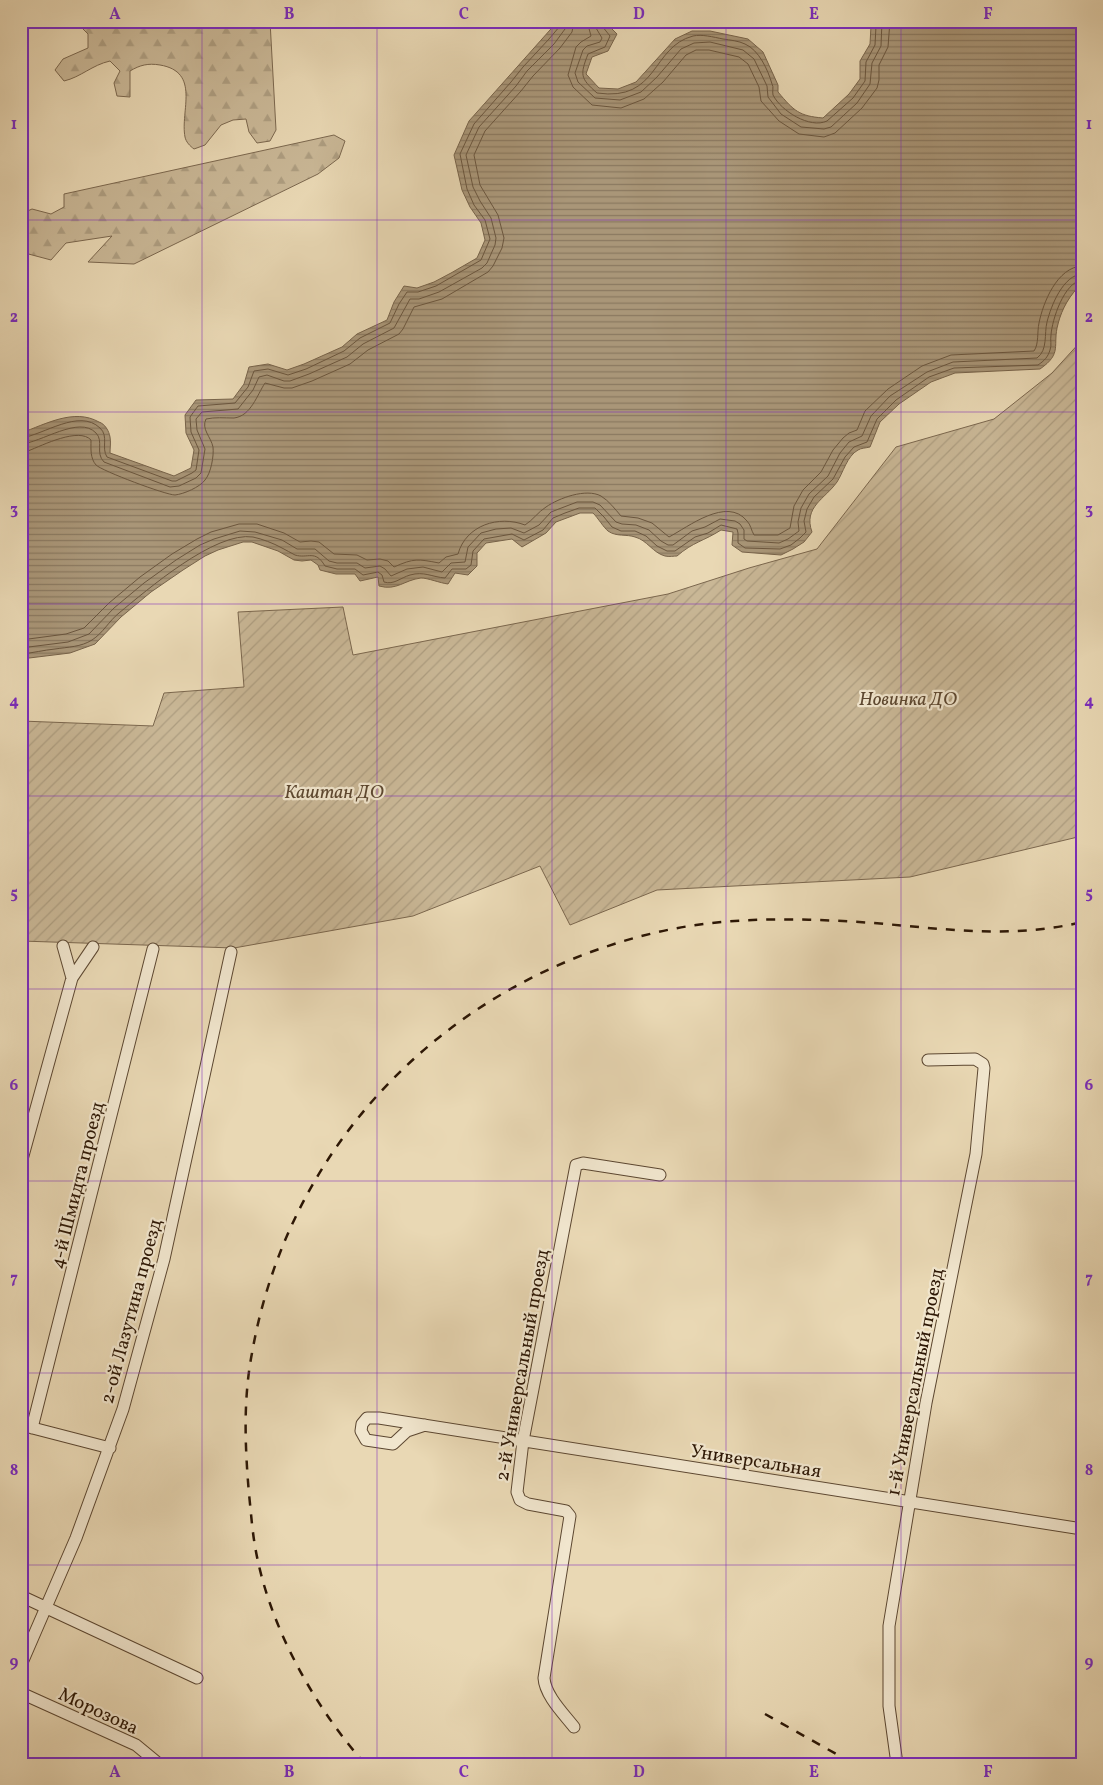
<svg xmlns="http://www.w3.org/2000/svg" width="1103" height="1785" font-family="Vollkorn,serif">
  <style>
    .forest { fill: url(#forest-firs); stroke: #7b674e }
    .garden { fill: url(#garden-furrows); stroke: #7b674e }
    .water { fill: url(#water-rules); stroke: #77634a }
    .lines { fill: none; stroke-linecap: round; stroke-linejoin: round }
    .shore { stroke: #6b563e; stroke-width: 1 }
    .minor-casing { stroke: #5c4731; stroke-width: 13 }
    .minor { stroke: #f1e6ce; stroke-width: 11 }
    .rail { stroke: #2d1705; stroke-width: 2.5; stroke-dasharray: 9 9; stroke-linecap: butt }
    .grid { fill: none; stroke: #7b2cbf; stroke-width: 1; stroke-opacity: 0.55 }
    .labels { text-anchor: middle; stroke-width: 4.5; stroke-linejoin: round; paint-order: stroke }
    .park-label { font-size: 19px; font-style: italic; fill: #5c4730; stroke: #f1e6ce }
    .street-label { font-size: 19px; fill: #2d1705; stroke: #f1e6ce }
    .neatline { fill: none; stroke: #7b2cbf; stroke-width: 2 }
    .grid-label { font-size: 16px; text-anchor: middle; font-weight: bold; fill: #7b2cbf }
  </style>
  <defs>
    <pattern id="forest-firs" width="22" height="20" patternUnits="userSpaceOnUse" patternTransform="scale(1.25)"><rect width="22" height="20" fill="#c9b796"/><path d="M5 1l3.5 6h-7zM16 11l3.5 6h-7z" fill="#ad9d80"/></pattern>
    <pattern id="garden-furrows" width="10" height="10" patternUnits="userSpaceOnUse" patternTransform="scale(1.25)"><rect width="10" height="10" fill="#c9b796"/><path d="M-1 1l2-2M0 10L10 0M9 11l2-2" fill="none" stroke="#ad9d80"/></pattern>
    <pattern id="water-rules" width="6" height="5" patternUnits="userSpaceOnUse" patternTransform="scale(1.25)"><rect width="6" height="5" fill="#a99678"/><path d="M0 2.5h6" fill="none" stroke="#8a7960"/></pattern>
  </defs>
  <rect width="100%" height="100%" fill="#e9d8b4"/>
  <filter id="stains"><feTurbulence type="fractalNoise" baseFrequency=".004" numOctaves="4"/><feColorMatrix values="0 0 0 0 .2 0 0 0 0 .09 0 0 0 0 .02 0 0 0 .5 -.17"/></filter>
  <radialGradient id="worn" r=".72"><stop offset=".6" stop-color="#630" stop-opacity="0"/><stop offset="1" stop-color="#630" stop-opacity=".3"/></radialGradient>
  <path class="forest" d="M75,21H270L276,130L270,141L257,143L249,132L246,119L233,120L221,125L205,145L194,149C190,146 186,142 185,137C180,111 201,72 160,65C148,63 140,65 130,71V97L117,96L114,83L120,71L110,61C92,65 81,77 64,81L55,70L63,59L88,48V34Z
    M334,135L345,141L339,158L318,174L134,264L88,262L112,236L66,243L51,260L21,252V214L32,209L51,214L64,207V194Z"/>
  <path class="garden" d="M1082,340V836L910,877L657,890L570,925L540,866L413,916L234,948L21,941V721L153,726L164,693L244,687L238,612L343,607L353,655L668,594L749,568L817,549L896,447L994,419L1052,373Z"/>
  <path class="water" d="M558,21H604L617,34L608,51L592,57L586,74L599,88L618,89L636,82L675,39L692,31H710L748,39L763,52L778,85V92C794,111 799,116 823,118L849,94L860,79V61L870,44L871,26L866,21H1082V283C1070,295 1062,308 1058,324C1052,346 1063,353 1040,369L955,373L931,382L899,404L880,422L870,447C866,448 861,448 858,450C847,456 843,473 837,482C825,499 803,507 812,532L804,542L793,549L781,555L742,552L732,545L733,532L721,530C704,541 693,542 677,556C674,556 669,557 665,556C653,553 647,540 635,537C627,534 616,537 608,531C604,528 598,518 593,513H580L556,522L546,533L522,547L512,539L486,543L477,553V566L468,575L455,573L448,584C440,583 428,578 421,578C404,580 397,591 379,586L378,577L360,581L355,574H336L320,570L318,565L311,560L302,561L294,560L278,551L252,542H243L218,550L205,556L183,570L151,592L121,617L95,644L70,653L21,659V433C46,424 74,408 99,422C105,424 109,431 110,437C111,442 110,448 110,453L174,476L191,468L194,450L186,433L185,415L196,400L233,399L244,384L249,367L268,364L287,370L304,364L342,347L357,334L387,320L394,302L404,286L417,288L434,282L451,273L477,258L485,240L481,223L470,207L462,190L454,155L469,121Z"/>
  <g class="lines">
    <path class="shore" d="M587,21L591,36L581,42L576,47L568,75L573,87L592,105L621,108L644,99L663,82L686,55L696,50H709L739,57L748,64L759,87L761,101L779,121L799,134L824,137L835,133L862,108L877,88L879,80V65L888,47L890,21
      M595,21L596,28L602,38L600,42L587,46L583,50L575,73L578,82L595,98L620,100L641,92L657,77L681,49L694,43L710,42L743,50L754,59L767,86L768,97L781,114L801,127L824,129L831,127L857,103L870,84L872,63L881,46L882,21
      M601,21L602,26L610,36L605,47L588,54C580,75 580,78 597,93C659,102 651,47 693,36C702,34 713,37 723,39C730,40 739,41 745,44C759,50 768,70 772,84C774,87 772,91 773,95C781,111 810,129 827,121L853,98L865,81L866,62L875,45L876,26L874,21
      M21,438C44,435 79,408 100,428C109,436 101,448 107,457L172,481H176L192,473L196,470L199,450L191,432L190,417L198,406L235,403L248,387L254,371L268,369L288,375L306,369L344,351L360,338L390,323L399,304L407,292H418L436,286L481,260L490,239L485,220L474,205L467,189L460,154L474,124L511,82L523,67L549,39L560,26L561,21
      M21,444C41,443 79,415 96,433C104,441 95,453 104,462L170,487L179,486L196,478L201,473L205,449L197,430L196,419L202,412L238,409L253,390L259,377L267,375L284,381H290L309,374L347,357L363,344L394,328L410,299H419L439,292L482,268L487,263L495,245L496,238L491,218L480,201L473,187L466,155L479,127L516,86L527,71L554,44L565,29L567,21
      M21,451H28C43,445 79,427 91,440C91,449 90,458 96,465C102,471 166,495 175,495C184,494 200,487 205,480C211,473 214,456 213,447C211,437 201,429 206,419C215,417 224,418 234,418C251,416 257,395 265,383L284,388H292L312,381L350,364L368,350L399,334L403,329L414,307L442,299L488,272L493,266L502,248L504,238L498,215L480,185L474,155L485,131L521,91L533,76L560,48L572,32L574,21
      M21,640L66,634L84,628L109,603L140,577L172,554L197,539L211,532L239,524H257L284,533L300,542L311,541L319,542L334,554L357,555L367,560L380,559L388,561L394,567C414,558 418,559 439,563L446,557L458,554C466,525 499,515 525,525C533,520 538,512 546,507C559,498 586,488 601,496C609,501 615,509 621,516L638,518L652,523L669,537C688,527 727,496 747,521C751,525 751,530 754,535H778L790,528L794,506L803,490L821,472L833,450L843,438L849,433L857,430L865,411L888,389L922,366L951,355L1034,351C1039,344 1037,332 1039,323C1043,303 1057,267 1082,266
      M21,648L68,642L89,634L114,608L144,583L176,560L200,545L214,539L240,531L255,532L282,540L297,549H315L329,561L337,563H357L365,568L380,566L385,569L391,576L407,569L423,567L442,572L451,563L465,562L468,547L481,533L496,529L511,528L524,533L539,525L551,512L577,502H593L600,505L616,522L622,524L636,525L649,530L661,541L668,545H673L692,531L705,527L720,519L735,521L740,524L744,530V539L747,541L779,543L788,539L799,531L798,522L801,508L809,494L828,476L840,453L849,442L862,436L871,416L890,396L927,372L953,362L1037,358C1048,350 1044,334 1047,322C1051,306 1063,275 1082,274
      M21,654C33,653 44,650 55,649C68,647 81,647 92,640C103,633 109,621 119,613C147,590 215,531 253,537C262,539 273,543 282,548C286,550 291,553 295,555C308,559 315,549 325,566L337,569H355L363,575L378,572L382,575L384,582C394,585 400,578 410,575C424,571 432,577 445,578L452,569H466L471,565L473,551L484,539L512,534L524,540L543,530L553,518L565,513L579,508H595L604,517L612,527L621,531H635L646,536L657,546L667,551H675L695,537L708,533L721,525L737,529L738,533V543L745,548L780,549L791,545L800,538L806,532L804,521L807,509L814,497L833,479L845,457L854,447L867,442L877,419L896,400L929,377L954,368L1038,365C1044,361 1048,357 1050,350C1052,345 1050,340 1051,335C1052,320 1064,282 1082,280"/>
    <defs>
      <path id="minor" d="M63,946L72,978
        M21,1163L72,978L93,947
        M21,1425L110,1448
        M425,1425L407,1431L393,1444L366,1440L361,1431L362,1424L367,1418H379L1082,1529
        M32,1428L153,949
        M21,1596L197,1678
        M21,1665L76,1538L123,1409L164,1259L231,952
        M21,1693L136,1745L159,1764
        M574,1727C563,1713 545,1695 544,1678L570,1516L566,1511L528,1504L520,1500L517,1492L523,1441L576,1165L583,1163L660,1175
        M897,1764L889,1706V1626L926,1403L976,1154L984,1068L983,1064L975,1059L928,1060"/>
    </defs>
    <use href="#minor" class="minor-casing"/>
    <use href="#minor" class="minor"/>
    <path class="rail" d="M765,1714L854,1764
      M365,1764C313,1705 268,1624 255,1546C252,1529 251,1512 249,1494C245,1447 243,1400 252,1353C289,1141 450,980 658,932C728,916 802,918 874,923C944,929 1013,939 1082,922"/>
  </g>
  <path class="grid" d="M202,21V1764M377,21V1764M552,21V1764M726,21V1764M901,21V1764M21,220H1082M21,412H1082M21,604H1082M21,796H1082M21,989H1082M21,1181H1082M21,1373H1082M21,1565H1082"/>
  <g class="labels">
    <g class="park-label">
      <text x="908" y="705">Новинка ДО</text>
      <text x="334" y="798">Каштан ДО</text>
    </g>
    <g class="street-label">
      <text transform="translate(76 1185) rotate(-76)" y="7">4-й Шмидта проезд</text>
      <text transform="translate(130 1311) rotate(-75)" y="7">2-ой Лазутина проезд</text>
      <text transform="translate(521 1365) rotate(-80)" y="7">2-й Универсальный проезд</text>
      <text transform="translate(914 1382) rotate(-79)" y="7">1-й Универсальный проезд</text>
      <text transform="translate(756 1460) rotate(9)" y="7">Универсальная</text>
      <text transform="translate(99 1710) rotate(25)" y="7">Морозова</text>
    </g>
  </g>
  <rect width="1103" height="1785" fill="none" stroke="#e9d8b4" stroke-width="55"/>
  <rect x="28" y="28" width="1048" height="1730" class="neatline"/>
  <g class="grid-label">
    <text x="115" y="19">A</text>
    <text x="289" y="19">B</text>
    <text x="464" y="19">C</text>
    <text x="639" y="19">D</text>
    <text x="814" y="19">E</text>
    <text x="988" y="19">F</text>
    <text x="14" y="129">1</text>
    <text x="1089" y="129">1</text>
    <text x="14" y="322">2</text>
    <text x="1089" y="322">2</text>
    <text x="14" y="514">3</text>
    <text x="1089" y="514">3</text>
    <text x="14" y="706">4</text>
    <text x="1089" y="706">4</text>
    <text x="14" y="898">5</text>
    <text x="1089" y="898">5</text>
    <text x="14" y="1090">6</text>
    <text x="1089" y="1090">6</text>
    <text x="14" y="1283">7</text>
    <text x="1089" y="1283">7</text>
    <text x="14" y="1475">8</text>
    <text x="1089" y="1475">8</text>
    <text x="14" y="1667">9</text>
    <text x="1089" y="1667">9</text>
    <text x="115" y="1777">A</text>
    <text x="289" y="1777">B</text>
    <text x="464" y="1777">C</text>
    <text x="639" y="1777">D</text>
    <text x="814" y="1777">E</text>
    <text x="988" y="1777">F</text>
  </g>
  <rect width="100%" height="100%" filter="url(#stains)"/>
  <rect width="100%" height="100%" fill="url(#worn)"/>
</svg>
